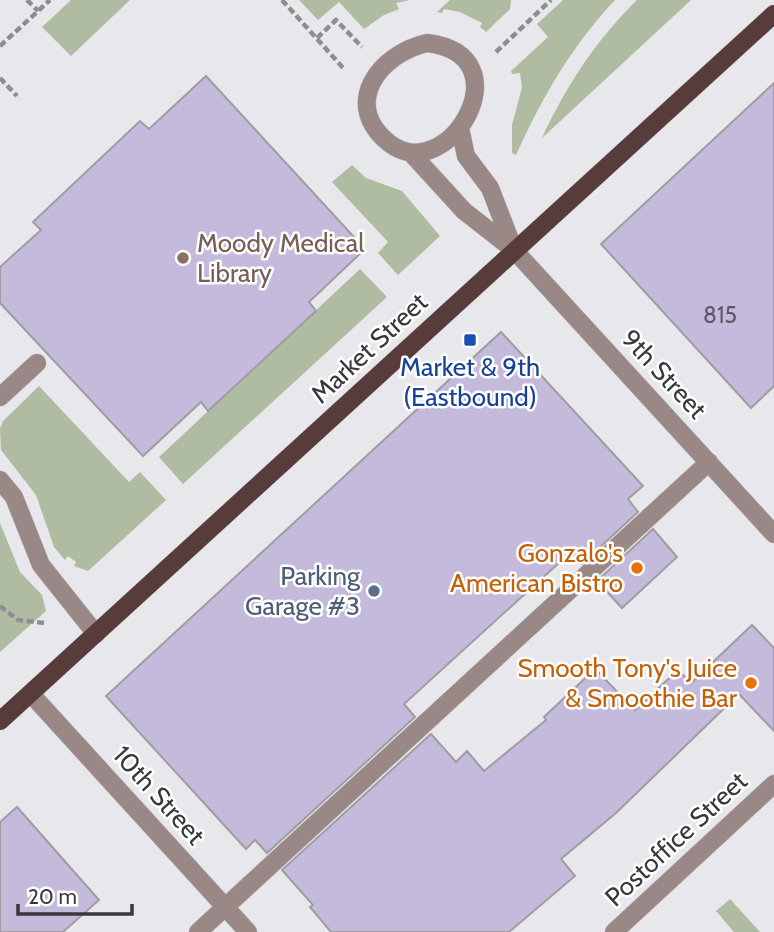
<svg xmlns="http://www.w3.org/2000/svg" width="774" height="932" font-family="Cabin,sans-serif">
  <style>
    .green { fill: #b0bca2 }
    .building { fill: #c4badc; stroke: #9f9da2; stroke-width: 2 }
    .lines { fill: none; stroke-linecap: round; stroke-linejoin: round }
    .minor-casing { stroke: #c4c4c9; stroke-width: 19 }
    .major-casing { stroke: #c4c4c9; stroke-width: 19 }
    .path { stroke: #8e8e91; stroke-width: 4.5; stroke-dasharray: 7 3.5; stroke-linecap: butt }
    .minor { stroke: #9a8887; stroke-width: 18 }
    .major { stroke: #583b3b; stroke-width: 18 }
    .education-dot { fill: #8d6e63; stroke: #fff; stroke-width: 2.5 }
    .transit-dot { fill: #1a4fb4; stroke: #fff; stroke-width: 2.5 }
    .food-dot { fill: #e8710a; stroke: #fff; stroke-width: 2.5 }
    .service-dot { fill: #5c6f8a; stroke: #fff; stroke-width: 2.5 }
    .labels { text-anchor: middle; stroke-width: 5; stroke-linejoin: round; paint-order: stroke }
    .number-label { font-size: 23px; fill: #5c5963 }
    .education-label { font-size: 26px; fill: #785e54; stroke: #fff; text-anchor: start }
    .street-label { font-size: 26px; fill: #39393b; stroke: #fff }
    .transit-label { font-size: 26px; fill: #164399; stroke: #fff }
    .food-label { font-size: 26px; fill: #c56008; stroke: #fff; text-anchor: end }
    .service-label { font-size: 26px; fill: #4e5e75; stroke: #fff; text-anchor: end }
  </style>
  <rect width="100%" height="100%" fill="#e7e7ec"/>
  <path class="green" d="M71,0H130L71,56L42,27Z
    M299,0H410L396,3L399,9L384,15L364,29L339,2L318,20Z
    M450,0H511L510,9L486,32L480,27L482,23L460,12L444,9L442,13L437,12Z
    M563,0H615C571,47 543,96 516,155L512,153V125L522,87L520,73L512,74L511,71L548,37L537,24Z
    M637,0H691L542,138C566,86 596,40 637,0Z
    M352,165L366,178L402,191L440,236L398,275L378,253L388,242L332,182Z
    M360,269L387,297L183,484L159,457Z
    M39,386L129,482L140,472L166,500L88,571L74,566L76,562L68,556L65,560L54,547L36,495L1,450L0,428L3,421Z
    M0,523L20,572L42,595L46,611L0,652Z
    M730,899L760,932H734L716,911Z"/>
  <path class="building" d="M206,76L365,249L309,302L316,311L208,411L201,402L143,456L0,303V267L41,230L33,222L140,121L149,129Z
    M774,83V386L751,408L601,244Z
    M501,332L643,486L628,499L638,512L582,564L571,552L404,704L415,717L267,853L255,840L246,849L106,696Z
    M653,529L677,557L622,608L597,581Z
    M752,625L774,648V731L739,694L616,813L561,859L575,876L509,932H331L310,907L313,905L282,870L431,734L456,762L467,751L484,771L546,720L544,717L595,669L635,710L678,670L691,683Z
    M17,807L99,900L63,932H0V822Z"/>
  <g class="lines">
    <defs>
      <path id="minor" d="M427,43C528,55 447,189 389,143C341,104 379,54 427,43Z
        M460,128L466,156L490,188L514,250
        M411,153L464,211L514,250L774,534
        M0,397L37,363
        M0,480L14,497L41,565L96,634
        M31,694L248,932
        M198,932L709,462
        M614,932L774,784"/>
      <path id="major" d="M0,721L774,14"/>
    </defs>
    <use href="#minor" class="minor-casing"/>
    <use href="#major" class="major-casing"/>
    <path class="path" d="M27,0L38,11
      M282,0L345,70
      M317,38L336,20L362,47
      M0,46L50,0
      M496,52L551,0
      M0,78L17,96
      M0,606L18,620L45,623"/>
    <use href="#minor" class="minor"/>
    <use href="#major" class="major"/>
  </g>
  <circle class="education-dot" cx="183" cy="258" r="7"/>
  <rect class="transit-dot" x="463" y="333" width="14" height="14" rx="3.5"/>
  <g class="food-dot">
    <circle cx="637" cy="568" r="7"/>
    <circle cx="751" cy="683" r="7"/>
  </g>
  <circle class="service-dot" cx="374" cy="591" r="7"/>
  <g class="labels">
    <g class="number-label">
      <text x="720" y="323">815</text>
    </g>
    <g class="education-label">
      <text x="197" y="252">Moody Medical<tspan x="197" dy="30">Library</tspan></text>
    </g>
    <g class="street-label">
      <text transform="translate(369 348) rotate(-43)" y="9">Market Street</text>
      <text transform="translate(664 374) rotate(47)" y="9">9th Street</text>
      <text transform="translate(159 795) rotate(48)" y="9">10th Street</text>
      <text transform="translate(676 839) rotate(-43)" y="9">Postoffice Street</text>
    </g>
    <g class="transit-label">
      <text x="470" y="376">Market &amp; 9th<tspan x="470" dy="30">(Eastbound)</tspan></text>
    </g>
    <g class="food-label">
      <text x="623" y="562">Gonzalo's<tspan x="623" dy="30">American Bistro</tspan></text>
      <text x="737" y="677">Smooth Tony's Juice<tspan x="737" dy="30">&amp; Smoothie Bar</tspan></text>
    </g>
    <g class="service-label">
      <text x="360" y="585">Parking<tspan x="360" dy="30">Garage #3</tspan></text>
    </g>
  </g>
  <path d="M18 904v10h114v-10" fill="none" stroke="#39393b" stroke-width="3.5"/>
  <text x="28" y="904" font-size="21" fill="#39393b" stroke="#ffffff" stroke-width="5" paint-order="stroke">20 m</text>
</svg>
